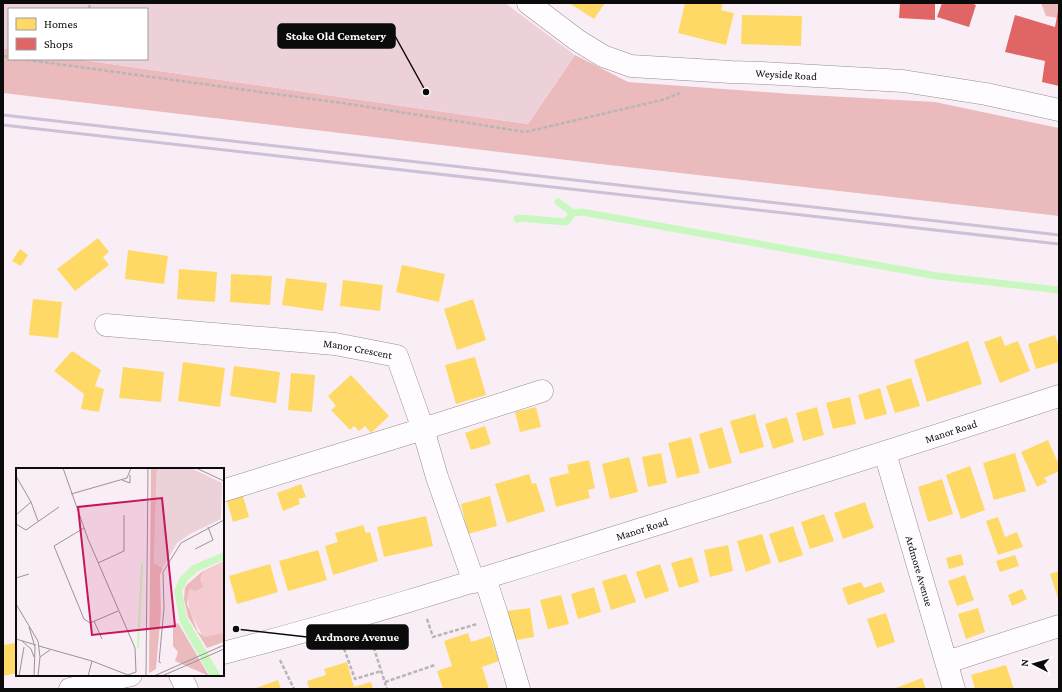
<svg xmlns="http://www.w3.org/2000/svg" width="1062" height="692" font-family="'Crimson Pro',serif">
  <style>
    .forest { fill: #ebbabc }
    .cemetery { fill: #edd1d8 }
    .homes { fill: #ffd966 }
    .shops { fill: #e06666 }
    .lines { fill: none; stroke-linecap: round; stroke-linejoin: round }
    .stream { stroke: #c8f8bf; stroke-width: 7 }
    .minor-casing { stroke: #938d91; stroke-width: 23 }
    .path { stroke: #b7b5b6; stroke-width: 2.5; stroke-dasharray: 4 2; stroke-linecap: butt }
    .minor { stroke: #fefcfe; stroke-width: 22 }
    .rail { stroke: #ccc1d7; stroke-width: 3 }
    .labels { text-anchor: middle; stroke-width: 4; stroke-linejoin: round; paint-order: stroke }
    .street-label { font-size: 11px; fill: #0b0b0b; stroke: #fff }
    .inset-river { fill: none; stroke: #c8f8bf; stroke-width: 2 }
    .inset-road { fill: none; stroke: #9a9398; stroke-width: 1 }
    .view { fill: #c2185b; fill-opacity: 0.15; stroke: #c2185b; stroke-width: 2 }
    .inset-edge { fill: none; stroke: #0b0b0b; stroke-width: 2 }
    .leader { fill: none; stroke: #0b0b0b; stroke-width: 1.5 }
    .callout-dot { fill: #0b0b0b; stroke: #fff; stroke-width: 1.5 }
    .callout { fill: #0b0b0b; stroke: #0b0b0b; stroke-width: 1.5 }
    .callout-label { font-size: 12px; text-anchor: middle; font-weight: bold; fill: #fff }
  </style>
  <rect width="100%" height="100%" fill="#faeef6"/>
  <path class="forest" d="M1041,3H1059V18L1046,16Z
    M3,48L9,49V59H76L528,124L575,55L628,82L791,94L935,102L1059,128V216L592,163L3,93Z"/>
  <path class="cemetery" d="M3,3H505L575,55L528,124L76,59H147V9H9V49L3,48Z"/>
  <path class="homes" d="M569,3H605L594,19Z
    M685,3H723L721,10L734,13L726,45L678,33Z
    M742,15L802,16L801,46L741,44Z
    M98,238L109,252L103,257L109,265L75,291L57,269Z
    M20,249L28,255L21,266L12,261Z
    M128,250L168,256L164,284L125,279Z
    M402,265L445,274L439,302L396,292Z
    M179,269L217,272L215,302L177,299Z
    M231,274L272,276L270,305L230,302Z
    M286,278L327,283L323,311L282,305Z
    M343,280L383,285L380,311L340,306Z
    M33,299L62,302L58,338L29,335Z
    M473,299L486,340L457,350L444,309Z
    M1055,335L1059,347V362L1036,369L1028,344Z
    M1001,336L1005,346L1018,341L1030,371L1000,383L984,342Z
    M968,341L982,384L927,402L914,360Z
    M72,351L101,370L95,386L104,389L99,412L81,409L84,394L54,371Z
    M475,357L486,395L456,404L445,365Z
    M183,362L225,368L220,407L178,401Z
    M234,366L280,372L276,403L230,396Z
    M123,367L164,372L161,402L119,398Z
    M291,373L315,375L312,412L288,410Z
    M351,375L389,416L371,433L365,426L359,431L354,426L350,430L331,410L336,406L328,396Z
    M911,378L920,406L895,413L886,386Z
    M880,388L887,414L865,420L858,395Z
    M850,397L856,424L833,429L826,403Z
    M536,407L541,427L520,432L515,412Z
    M817,407L824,435L803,441L796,413Z
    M755,414L764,447L740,454L730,421Z
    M787,417L794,442L773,449L765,424Z
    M485,426L491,444L471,450L465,433Z
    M722,427L732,463L709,469L699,434Z
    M691,437L700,473L677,478L668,443Z
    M1048,440L1059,465V471L1044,478L1047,482L1037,487L1021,452Z
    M661,453L667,483L648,487L642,457Z
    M1015,453L1026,491L994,500L983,463Z
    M629,457L638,492L610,499L602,464Z
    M589,460L595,488L588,490L590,498L556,507L549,478L569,473L567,465Z
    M970,466L985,510L961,519L946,475Z
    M529,474L532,484L536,483L545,511L507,523L495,484Z
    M942,479L953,514L928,522L918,487Z
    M301,484L306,497L298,499L300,504L283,511L277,493Z
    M241,489L249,517L233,522L225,494Z
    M490,496L497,526L468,534L461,504Z
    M865,502L874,528L843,539L834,513Z
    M824,514L834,541L810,549L801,522Z
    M426,516L433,546L384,557L377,527Z
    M998,517L1005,537L1017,532L1023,547L998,555L986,521Z
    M363,525L366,533L370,532L378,561L333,575L325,546L338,542L335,533Z
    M793,526L803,555L779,563L769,534Z
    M762,534L771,563L746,572L737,541Z
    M728,545L733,571L710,577L704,550Z
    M318,550L327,580L288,591L279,561Z
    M961,554L964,565L949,569L946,558Z
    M1015,555L1019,566L1000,572L996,561Z
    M692,557L699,582L679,588L671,563Z
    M270,564L278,592L237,604L229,576Z
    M660,564L669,591L645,599L636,572Z
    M1059,571V601L1050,574Z
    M626,574L636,602L611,610L602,581Z
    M965,575L974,600L957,606L948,581Z
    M861,582L864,588L881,582L885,592L848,605L842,588Z
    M594,587L601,612L578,619L571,594Z
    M1022,589L1027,599L1012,606L1008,595Z
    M561,595L569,624L548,629L540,600Z
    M530,608L534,637L511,641L507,611Z
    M978,608L985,632L966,639L958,614Z
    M886,613L895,642L877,648L867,619Z
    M468,633L471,642L490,636L499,661L482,667L489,689H464V688L459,689H443L437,671L452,666L444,641Z
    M15,643L17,653V673L3,676V645Z
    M347,662L354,687L371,682L373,689H309L307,681L326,675L324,669Z
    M1006,665L1014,689H975L971,675Z
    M922,678L926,689H893Z
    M278,680L281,689H253Z"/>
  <path class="shops" d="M900,3H935V20L899,18Z
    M942,3H970L976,5L969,27L937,17Z
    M1058,11H1059V86L1042,82L1045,61L1005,52L1015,15L1055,27Z"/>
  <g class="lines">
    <path class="stream" d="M558,202L573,213L582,212L937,276L1059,290
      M517,219L519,218L566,222L573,213"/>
    <defs>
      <g id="minor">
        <path id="s1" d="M528,3L577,40L603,56L631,66L731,72L762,73L903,81L986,94L1059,110"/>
        <path id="s2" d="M106,325L335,344L397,356L423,429L437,477L474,582"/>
        <path id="s3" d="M885,453L954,689"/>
        <path d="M225,490L423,429L542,391"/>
        <path d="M485,578L498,618L519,689"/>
        <path id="s4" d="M223,653C356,619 488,577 619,536C766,490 913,444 1059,396"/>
        <path d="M947,662L1059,626"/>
        <path d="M180,675L187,689"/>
        <path d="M70,689L131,675"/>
      </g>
    </defs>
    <use href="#minor" class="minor-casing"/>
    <path class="path" d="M89,9L90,3
      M3,56L9,57
      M21,59L356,105L525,132L662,100L680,93
      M427,619L433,637L477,624
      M370,636L387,689
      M342,643L355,679L381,671
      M280,660L294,689
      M385,682L435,665"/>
    <use href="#minor" class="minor"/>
    <path class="rail" d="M3,115L1059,235
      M3,125L1059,244"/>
  </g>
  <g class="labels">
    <g class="street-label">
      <text dy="4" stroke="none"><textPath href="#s1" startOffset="277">Weyside Road</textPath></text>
      <text dy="4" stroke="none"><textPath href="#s2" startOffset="253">Manor Crescent</textPath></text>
      <text dy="4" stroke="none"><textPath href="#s4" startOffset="761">Manor Road</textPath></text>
      <text dy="4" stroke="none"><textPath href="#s4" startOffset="437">Manor Road</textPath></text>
      <text dy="4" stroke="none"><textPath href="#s3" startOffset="123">Ardmore Avenue</textPath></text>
    </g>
  </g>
  <g transform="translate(16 468)">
    <rect width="208" height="208" fill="#faeef6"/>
    <path d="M208,93V166L189,172L173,143L171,116L187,103Z" fill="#f3cbd0"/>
    <path d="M135,0H141L138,95L147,100L144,107L145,144L140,201L133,205ZM187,103L184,111L187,119L180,123L173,121L171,136L182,164L189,169L208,165V174L191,180L172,149L168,131L169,119ZM162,155L193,208L159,193L162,184L157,178V157Z" fill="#ebbabc"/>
    <path d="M141,0H175L206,15L205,51L174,66L161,75L147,100L138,95Z" fill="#edd1d8"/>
    <path d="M208,84V92L182,103L171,113L166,123L171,150L205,208H194L164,155L158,123L164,109L177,97Z" fill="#c8f8bf"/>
    <path class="inset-river" d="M122,180L126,95"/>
    <path class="inset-road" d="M180,0L208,13M0,8L15,34L22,53M106,12L114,15V7M55,26L111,10L115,0M0,47L15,34M0,56L10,62L43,39M68,60L38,78L68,151L74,155L102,143M179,81L197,72L192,59M82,95L108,83V47M0,110L13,106M0,136L22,173L24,189L22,208M78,153L86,171M13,159L19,179L18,208M0,171L20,177M6,173L15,181L18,189M23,178L76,193L112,207L120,204L119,180L72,71L47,0M24,189L34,182M145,195L143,194L148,140L147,104L165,75L208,52M3,208L8,179M72,208L76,193M130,208L132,0M138,208L208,177M146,208L208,181"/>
    <path class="view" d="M146,30L159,158L76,167L62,39Z"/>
    <rect width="208" height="208" class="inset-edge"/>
  </g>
  <path class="leader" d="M426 92L395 36M236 629L307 637"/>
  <g class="callout-dot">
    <circle cx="426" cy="92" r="4"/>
    <circle cx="236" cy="629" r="4"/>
  </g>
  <g class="callout">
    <rect x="278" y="24" width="117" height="24" rx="4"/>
    <rect x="307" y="625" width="101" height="24" rx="4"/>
  </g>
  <g class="callout-label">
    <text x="336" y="40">Stoke Old Cemetery</text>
    <text x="357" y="641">Ardmore Avenue</text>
  </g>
  <rect width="1062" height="692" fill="none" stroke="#0b0b0b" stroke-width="8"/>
  <rect x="8" y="8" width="140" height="52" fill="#ffffff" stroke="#9d9d9d"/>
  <rect x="16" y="18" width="20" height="12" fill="#ffd966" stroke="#9d9d9d"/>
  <text x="44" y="28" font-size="12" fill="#0b0b0b">Homes</text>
  <rect x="16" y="38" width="20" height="12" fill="#e06666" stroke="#9d9d9d"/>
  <text x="44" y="48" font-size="12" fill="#0b0b0b">Shops</text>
  <g transform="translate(1034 664) rotate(276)" stroke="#ffffff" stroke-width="3" paint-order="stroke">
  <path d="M0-3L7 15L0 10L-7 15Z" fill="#0b0b0b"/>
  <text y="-6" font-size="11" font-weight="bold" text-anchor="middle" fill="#0b0b0b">N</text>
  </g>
</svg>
